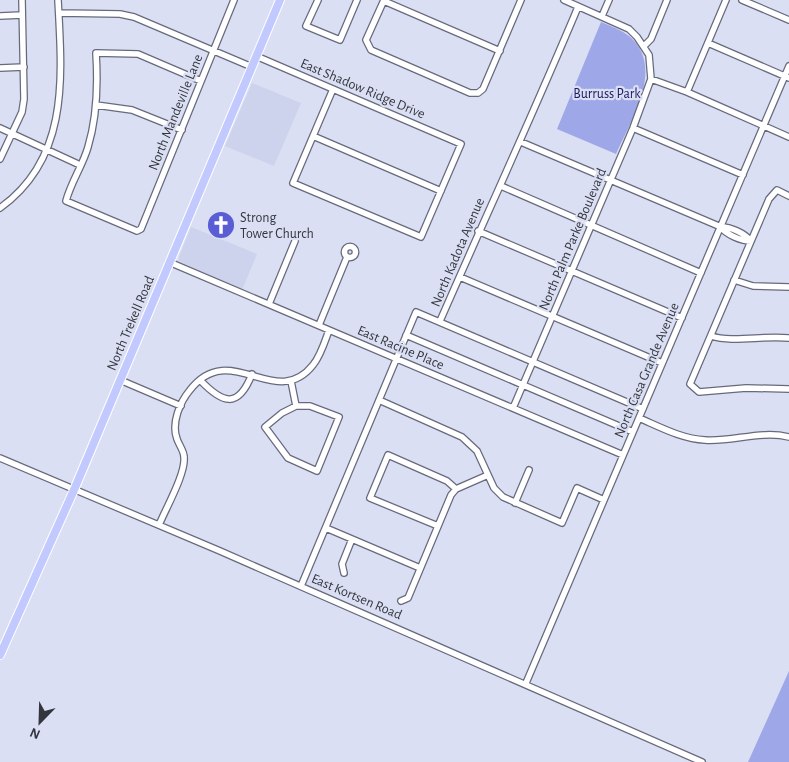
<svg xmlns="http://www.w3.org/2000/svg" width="789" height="762" font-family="'Alegreya Sans',sans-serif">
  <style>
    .built { fill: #ced3ed }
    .green { fill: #9ea8e8 }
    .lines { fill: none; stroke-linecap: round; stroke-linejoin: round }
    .minor-casing { stroke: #676a7c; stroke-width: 8 }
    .major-casing { stroke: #fff; stroke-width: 10 }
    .minor { stroke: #fff; stroke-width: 5.5 }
    .major { stroke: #c2c9fe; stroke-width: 8 }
    .labels { text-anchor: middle; stroke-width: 4.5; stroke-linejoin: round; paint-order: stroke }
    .street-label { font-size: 14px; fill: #34363e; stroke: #dbdff3 }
    .park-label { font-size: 14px; fill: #1e1a64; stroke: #dbdff3 }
    .poi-label { font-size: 14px; fill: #34363e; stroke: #dbdff3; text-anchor: start }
  </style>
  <rect width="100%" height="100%" fill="#dbdff3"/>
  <path class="built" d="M252,83L301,103L274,166L225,146Z
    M191,227L257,254L242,290L179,261V257Z"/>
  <path class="green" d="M601,22C611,26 621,30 629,36C666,67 631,120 616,154L557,129Z
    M789,671V762H748Z"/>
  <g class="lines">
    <defs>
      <path id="minor" d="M318,0L306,26L340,40L357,0
        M384,0L366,40L371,50L470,93H478L483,89L521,0
        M742,0L789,20
        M384,1L500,51
        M59,13L120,14L134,17L252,67
        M0,16L22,15
        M602,16L609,0
        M708,43L789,78
        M644,46L651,39L667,0
        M256,56L461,144L421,237L293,183L333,89
        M0,68L24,67
        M651,79L687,92L789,137
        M201,81L138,54L96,53C98,84 97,117 88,147C83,165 71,182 66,201L137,231L141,229L234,0
        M687,92L726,0
        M96,105L132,110L182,130
        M0,128L80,165
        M633,128L743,175
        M313,136L441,191
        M521,142L721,227C731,227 744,233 751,241C742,241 726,235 721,227
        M0,159L22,112L24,99L22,0
        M501,186L701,273
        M789,196L777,190L769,199L690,384L699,392L746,388L789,389
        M0,208C70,158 62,76 58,0
        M478,231L682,318
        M344.5 252a5.5 5.5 0 1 1 11 0a5.5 5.5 0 1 1-11 0Z
        M169,262L623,455
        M460,277L662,363
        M734,280L753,286L789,287
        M269,304L295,241
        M440,321C486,216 534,112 578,7
        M319,325L347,257
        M406,335L633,432
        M711,336C733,343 764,335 789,338
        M120,380L181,406
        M200,380C222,403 238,410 252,374
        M291,381L296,406
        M379,400L462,437L477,451L494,488L503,497L562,523L577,488L604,500
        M296,406H310L339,417L317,471L288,458L265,427L282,413Z
        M513,408L633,128L651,79L649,55L637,37L629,29L564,0
        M639,418C660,427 682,439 705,440C732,442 762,430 789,437
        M0,458L220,551L702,762
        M515,503L529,470
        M159,525C166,508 186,473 184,457C184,451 179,445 177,439C171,423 180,402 190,390C230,338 276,412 313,365C321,355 325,341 329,330
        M438,526L370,498L388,455L447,481L456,489
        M326,528L420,568
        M344,573L342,564L352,539
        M301,586L416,312L643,409
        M401,601L408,598L451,495L456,489L488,475
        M526,683L789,66"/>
      <path id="major" d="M0,655L74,490L280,0"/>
    </defs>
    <use href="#minor" class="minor-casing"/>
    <use href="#major" class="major-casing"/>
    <use href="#minor" class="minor"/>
    <use href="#major" class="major"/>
  </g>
  <defs>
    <symbol id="church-disc" viewBox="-11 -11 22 22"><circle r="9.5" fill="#595ed5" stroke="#dbdff3"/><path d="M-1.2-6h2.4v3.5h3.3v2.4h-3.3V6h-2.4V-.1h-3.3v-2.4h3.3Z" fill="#fff"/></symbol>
  </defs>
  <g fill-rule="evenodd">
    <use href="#church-disc" x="205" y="209" width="32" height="32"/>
  </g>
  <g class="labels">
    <g class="street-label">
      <text transform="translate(363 88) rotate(23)" y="5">East Shadow Ridge Drive</text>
      <text transform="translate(175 112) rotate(-68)" y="5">North Mandeville Lane</text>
      <text transform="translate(572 239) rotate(-67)" y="5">North Palm Parke Boulevard</text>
      <text transform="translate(457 252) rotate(-67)" y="5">North Kadota Avenue</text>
      <text transform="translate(130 323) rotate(-67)" y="5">North Trekell Road</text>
      <text transform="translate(401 347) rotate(23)" y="5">East Racine Place</text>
      <text transform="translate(646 370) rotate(-67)" y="5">North Casa Grande Avenue</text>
      <text transform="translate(357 596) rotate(23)" y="5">East Kortsen Road</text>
    </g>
    <g class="park-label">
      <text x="607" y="98">Burruss Park</text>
    </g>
    <g class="poi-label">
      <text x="240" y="222">Strong<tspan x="240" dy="16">Tower Church</tspan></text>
    </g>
  </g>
  <g transform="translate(40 722) rotate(203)" stroke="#dbdff3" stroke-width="4" paint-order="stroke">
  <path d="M0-4L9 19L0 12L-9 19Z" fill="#34363e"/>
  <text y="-8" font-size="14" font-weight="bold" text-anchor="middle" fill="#34363e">N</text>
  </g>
</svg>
